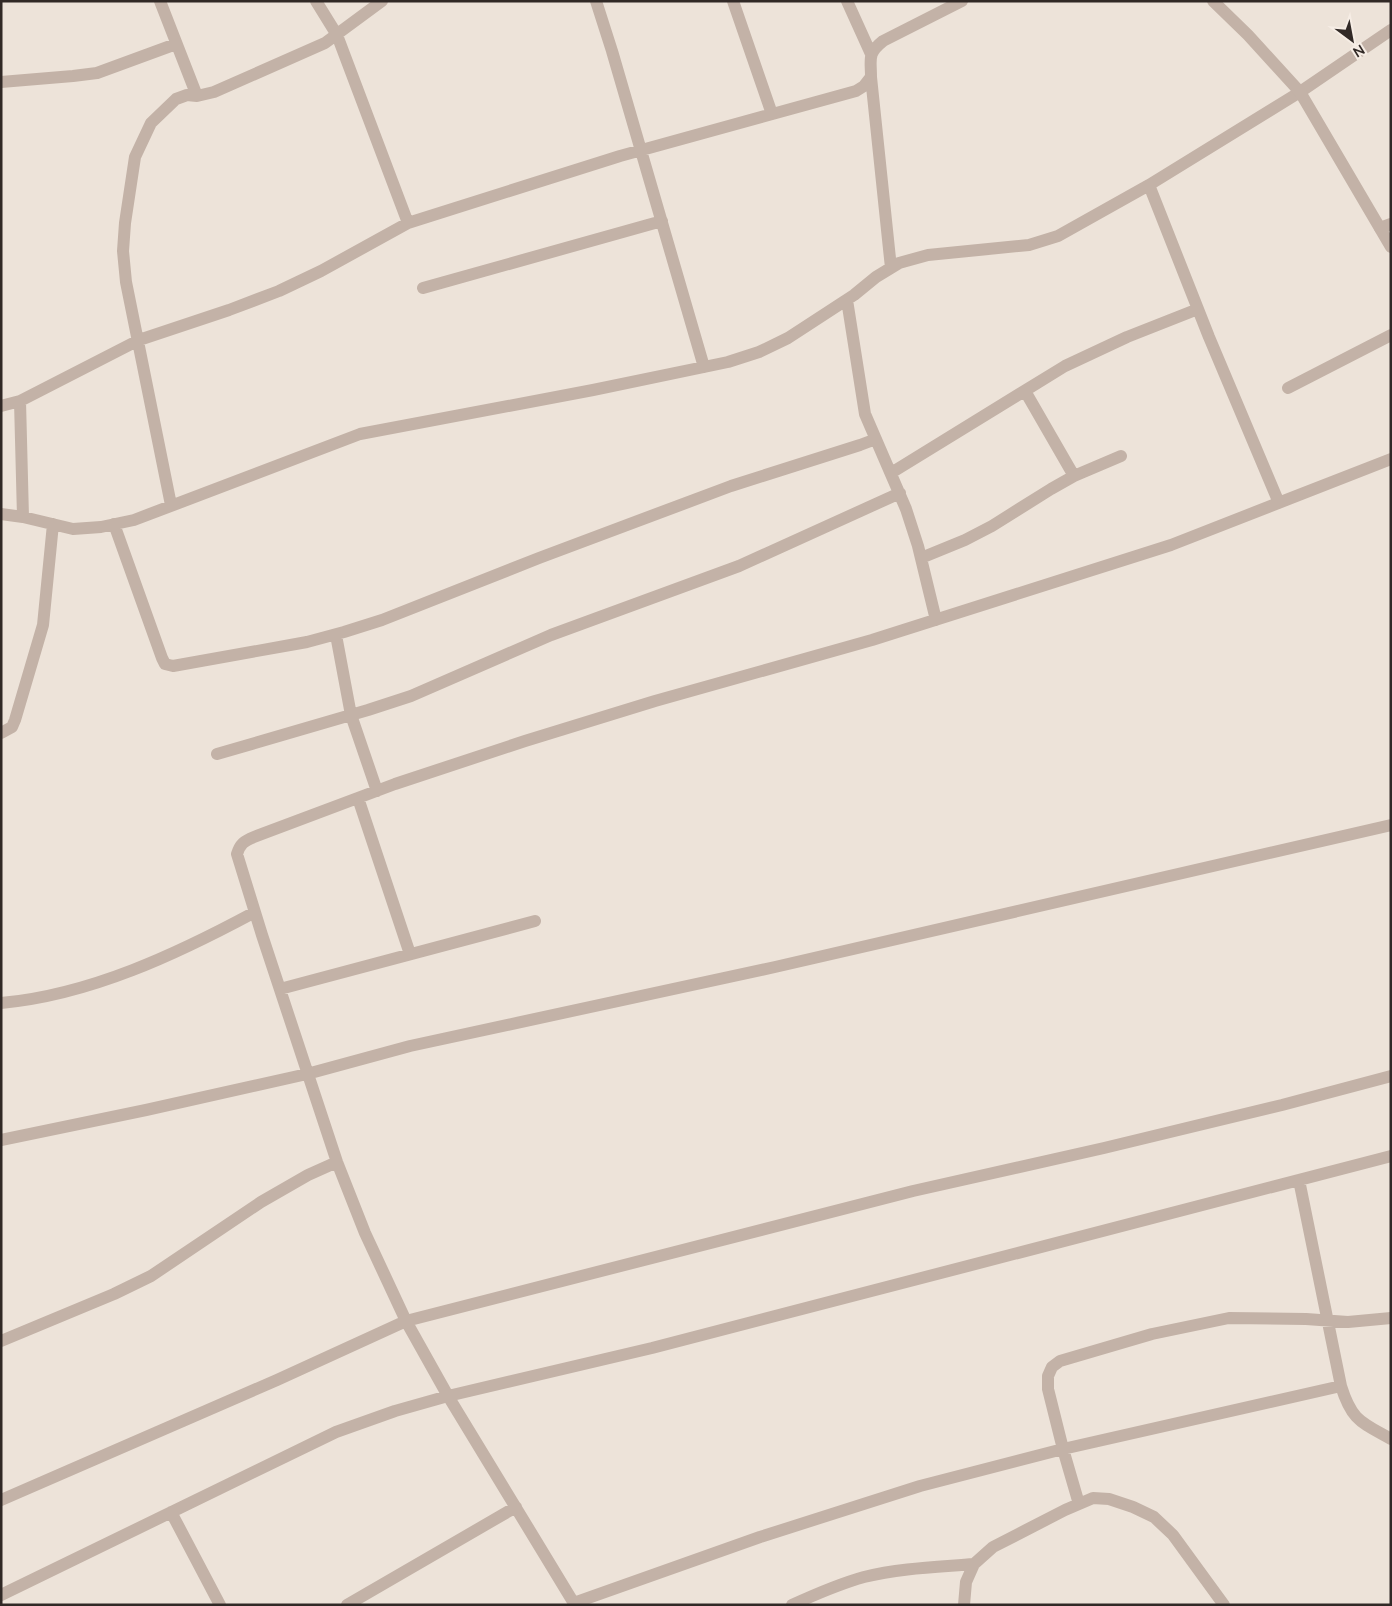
<svg xmlns="http://www.w3.org/2000/svg" width="1392" height="1606" font-family="Mulish,sans-serif">
  <style>
    .lines { fill: none; stroke-linecap: round; stroke-linejoin: round }
    .minor { stroke: #c3b2a7; stroke-width: 12 }
    .tertiary { stroke: #c3b2a7; stroke-width: 12 }
  </style>
  <rect width="100%" height="100%" fill="#ede3d9"/>
  <g class="lines">
    <path class="minor" d="M160,1L197,96
      M316,1L337,35L408,223L620,156L856,91L864,86L871,77C871,58 867,54 883,41L962,1
      M596,1L612,51L704,367
      M733,1L772,114
      M847,1L871,54
      M871,77L891,268
      M1,82L73,76L97,73L176,44
      M1149,185L1209,337L1279,503
      M1380,228L1391,224
      M423,288L662,221
      M847,300L865,414L906,509L918,546L936,620
      M1288,388L1391,335
      M1025,391L1074,476
      M20,401L23,517
      M1,406L20,401L139,340L229,310L279,291L321,271L408,223
      M891,473L1065,366L1127,337L1198,309
      M171,505L126,282L123,251L125,223L135,157L151,123L176,99L187,95L197,96L214,92L325,43L382,1
      M1,514L23,517L73,529L101,527L134,520L360,434L593,390L728,362L759,352L788,338L854,295L876,277L899,263L928,255L1029,245L1058,236L1149,185L1300,92L1391,30
      M114,524L162,658L165,664L173,666L307,642L344,632L382,620L539,558L731,486L860,445L876,439
      M921,558L965,540L992,526L1051,489L1074,476L1121,456
      M336,635L351,715L377,791
      M1,733L12,727L15,720L43,625L53,524
      M217,754L368,710L411,696L551,635L739,566L900,493
      M358,798L410,954
      M280,989L535,921
      M1,1003C90,995 177,954 255,912
      M1,1140L146,1110L307,1074L410,1046L775,967L1391,825
      M1299,1180L1341,1386C1352,1421 1361,1422 1391,1439
      M1,1341L114,1294L151,1276L261,1202L308,1175L337,1162
      M1,1500L277,1380L406,1321L913,1191L1104,1148L1282,1105L1391,1076
      M1079,1504L1063,1449L1048,1389V1376L1052,1367L1060,1361L1152,1334L1229,1318L1306,1319L1348,1322L1391,1318
      M171,1512L220,1605
      M1,1595L336,1432L395,1411L448,1396L652,1348L1391,1156
      M574,1603L760,1537L920,1486L1063,1449L1341,1386
      M347,1605L516,1507
      M575,1605L448,1396L406,1321L365,1233L337,1162L262,935L237,854C240,844 244,841 254,837L395,784L525,741L655,701L872,640L1171,545L1391,459
      M792,1605C816,1594 839,1584 864,1577C900,1568 938,1567 974,1564
      M964,1605L966,1582L974,1564L993,1547L1065,1510L1093,1498L1109,1499L1133,1507L1154,1517L1173,1535L1224,1605"/>
    <path class="tertiary" d="M1213,1L1248,35L1300,92L1391,247"/>
  </g>
  <rect width="1392" height="1606" fill="none" stroke="#312926" stroke-width="5"/>
  <g transform="translate(1352 40) rotate(148)" stroke="#f6ede5" stroke-width="4" paint-order="stroke">
  <path d="M0-4L9 19L0 12L-9 19Z" fill="#312926"/>
  <text y="-8" font-size="14" font-weight="bold" text-anchor="middle" fill="#312926">N</text>
  </g>
</svg>
